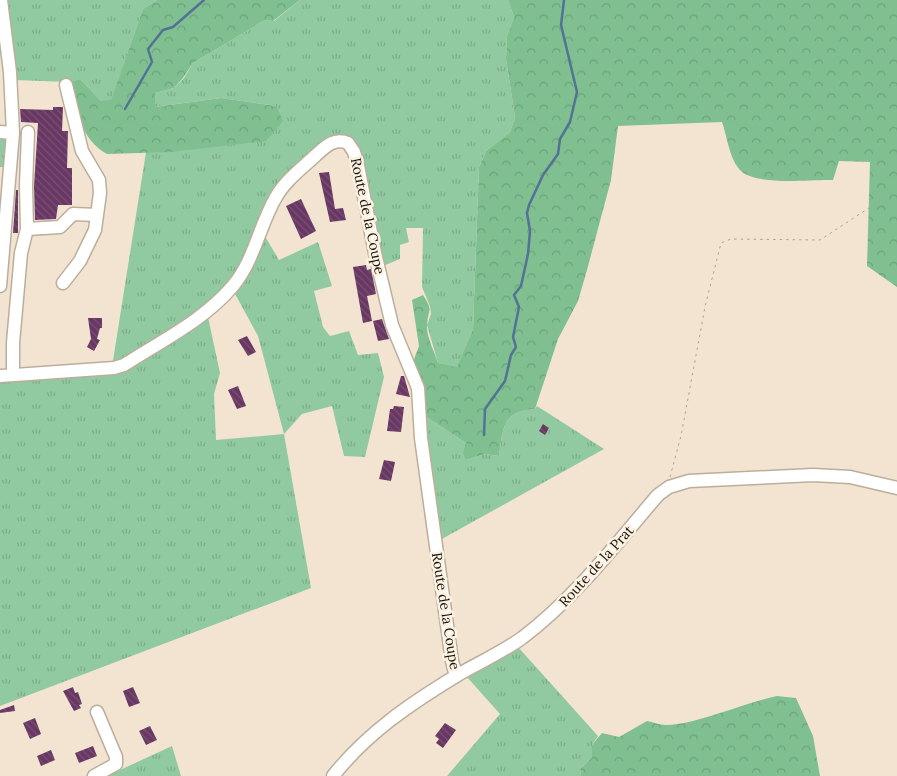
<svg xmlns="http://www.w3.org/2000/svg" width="897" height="776" font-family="Lora,serif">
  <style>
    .grass { fill: url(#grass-tufts) }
    .forest { fill: url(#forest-crowns) }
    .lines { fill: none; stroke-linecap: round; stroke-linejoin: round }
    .stream { stroke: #547296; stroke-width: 2.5 }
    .building { fill: url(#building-back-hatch) }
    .minor-casing { stroke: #bcae9c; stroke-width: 15 }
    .path { stroke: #aea394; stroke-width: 1; stroke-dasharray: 2.5 4; stroke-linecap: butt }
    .minor { stroke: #fff; stroke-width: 12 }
    .labels { text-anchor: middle; stroke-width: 5; stroke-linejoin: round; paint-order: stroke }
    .street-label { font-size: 14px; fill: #17130c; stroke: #fdf2e2 }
  </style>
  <defs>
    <pattern id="grass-tufts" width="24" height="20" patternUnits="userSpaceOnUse" patternTransform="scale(1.25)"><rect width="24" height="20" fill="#91caa0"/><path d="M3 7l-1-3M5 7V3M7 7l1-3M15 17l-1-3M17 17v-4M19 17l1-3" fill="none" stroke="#7cad89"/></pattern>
    <pattern id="forest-crowns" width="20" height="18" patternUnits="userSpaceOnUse" patternTransform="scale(1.25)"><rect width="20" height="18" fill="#7fbf90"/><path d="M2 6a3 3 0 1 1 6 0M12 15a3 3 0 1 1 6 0" fill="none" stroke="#6da37b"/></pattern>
    <pattern id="building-back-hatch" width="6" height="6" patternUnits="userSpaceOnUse" patternTransform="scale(1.25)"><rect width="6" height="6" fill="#693763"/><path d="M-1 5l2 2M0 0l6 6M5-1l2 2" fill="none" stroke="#795174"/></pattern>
  </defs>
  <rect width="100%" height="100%" fill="#f3e4d1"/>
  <path class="grass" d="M5,0H157L143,9L111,101H101L80,79L70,82L14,80Z
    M300,0H508L514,17L507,36L506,59L515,117L510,132L486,151L479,167L473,329L457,368L438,363L427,325L431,314L430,306L422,287L423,228H406L409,242L400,245V259L383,266L347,137L296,169L244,263L207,306L112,367L146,152H170L276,106L221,98L155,107V93L174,88L184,78L193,63L265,20L274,21Z
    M0,135L6,138L7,142L6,167H0Z
    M263,233L279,260L318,242L332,286L314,291L323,327L330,336L349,331L358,355L378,353L384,377L365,457L344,456L332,406L302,414L284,434L311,588L0,706V379L110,374L208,317L220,373L214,394L216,440L284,434L258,336L234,292Z
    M537,406L604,449L440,540L425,438V416L466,443V460L485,454L499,456C503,428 502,411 535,409Z
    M518,647L598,736L592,745V757L580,769L581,776H447L500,714L467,677Z
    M172,746L181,776H107Z"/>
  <path class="forest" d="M157,0H300L273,21L265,20L193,63L183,78L174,88L155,93V107L221,98L276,106L283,121L266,141L170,152L107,154C80,139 76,109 70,82L80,79L101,101L111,100L143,9Z
    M508,0H897V287L867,266L870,162L839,161L833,180C810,179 754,187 739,169C729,157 727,136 722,122L618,126L611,180L587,270L578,301L558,339L535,409C502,411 503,428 499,456L485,454L466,460L463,453L466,443L425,416L412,365L419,346L412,300L423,295C434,312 428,308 427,325C426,336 435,353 438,363L457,367L473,329L479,167L486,151L510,132L515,117L506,59L507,36L514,17Z
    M777,696L796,698L813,736L820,776H581L580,769L592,757V745L602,733L619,737L647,721C653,722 660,725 666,725C698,724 743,703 777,696Z"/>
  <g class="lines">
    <path class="stream" d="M125,109L152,62L148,49L163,30L173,27L204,0
      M484,435L485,409L505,381L511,355L516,347L513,337L519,307L514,295L521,286L528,254L530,231L527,213L529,205L543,175L558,154L560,139L570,122L577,92L561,25L564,0"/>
  </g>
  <path class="building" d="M53,107H63L62,131H68L67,168H72V205H58L56,219L35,220L34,186L38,123L21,122L20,109L53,110Z
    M329,172L335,209L343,208L346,220L330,222L319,173Z
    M16,190H18V233H13Z
    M301,199L316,231L301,239L286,206Z
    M366,265L367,270L371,269L376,294L367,296L372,321L363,323L353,267Z
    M88,318H102V328H100L97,339L100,340L94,351L87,347L91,339Z
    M382,319L389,339L378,341L373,321Z
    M247,336L256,352L248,356L238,340Z
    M401,376H404L410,397L396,394Z
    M238,386L246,406L237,409L228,390Z
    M394,406L404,407L401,432L387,431L390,409H393Z
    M543,424L549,428L545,435L539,431Z
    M384,460L395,462L391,481L379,479Z
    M73,687L75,693L78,692L82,704L79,705L81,708L74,711L63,691Z
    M133,687L140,703L129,707L123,691Z
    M14,705L15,711L0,713V710Z
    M35,718L41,734L30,739L23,723Z
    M445,723L456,730L443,748L436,743L439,739L435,736Z
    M150,726L157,740L146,745L139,731Z
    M93,746L97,756L79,763L75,753Z
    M51,750L55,760L41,766L37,756Z"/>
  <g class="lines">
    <defs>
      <path id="minor" d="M0,132L13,133
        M27,229L60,227L73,214L97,215
        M63,283L80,261L95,230L100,193L99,180L82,151L66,85
        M0,286L13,133L10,72L1,0
        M13,374V343L21,253L27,229L26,186L28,132
        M0,376L114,368L124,365C161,341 204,320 232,287C254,262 259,226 276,197C285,181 301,169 315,156C325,147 334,137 348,143L354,152L358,166L375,253L392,325L418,388L421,438L452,661L456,676
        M94,776L116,764V757L97,712
        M333,776C367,733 410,704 456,676C478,663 501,653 522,638C575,598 615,545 658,495L669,487L689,481L813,475L850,477L897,488"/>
    </defs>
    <use href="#minor" class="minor-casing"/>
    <path class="path" d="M670,477L681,436L705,307L721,243L731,239L820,240L878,202L897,187"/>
    <use href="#minor" class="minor"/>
  </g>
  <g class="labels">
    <g class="street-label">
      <text transform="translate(368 216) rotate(78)" y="5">Route de la Coupe</text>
      <text transform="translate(596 566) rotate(-48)" y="5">Route de la Prat</text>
      <text transform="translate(446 611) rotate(81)" y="5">Route de la Coupe</text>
    </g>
  </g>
</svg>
